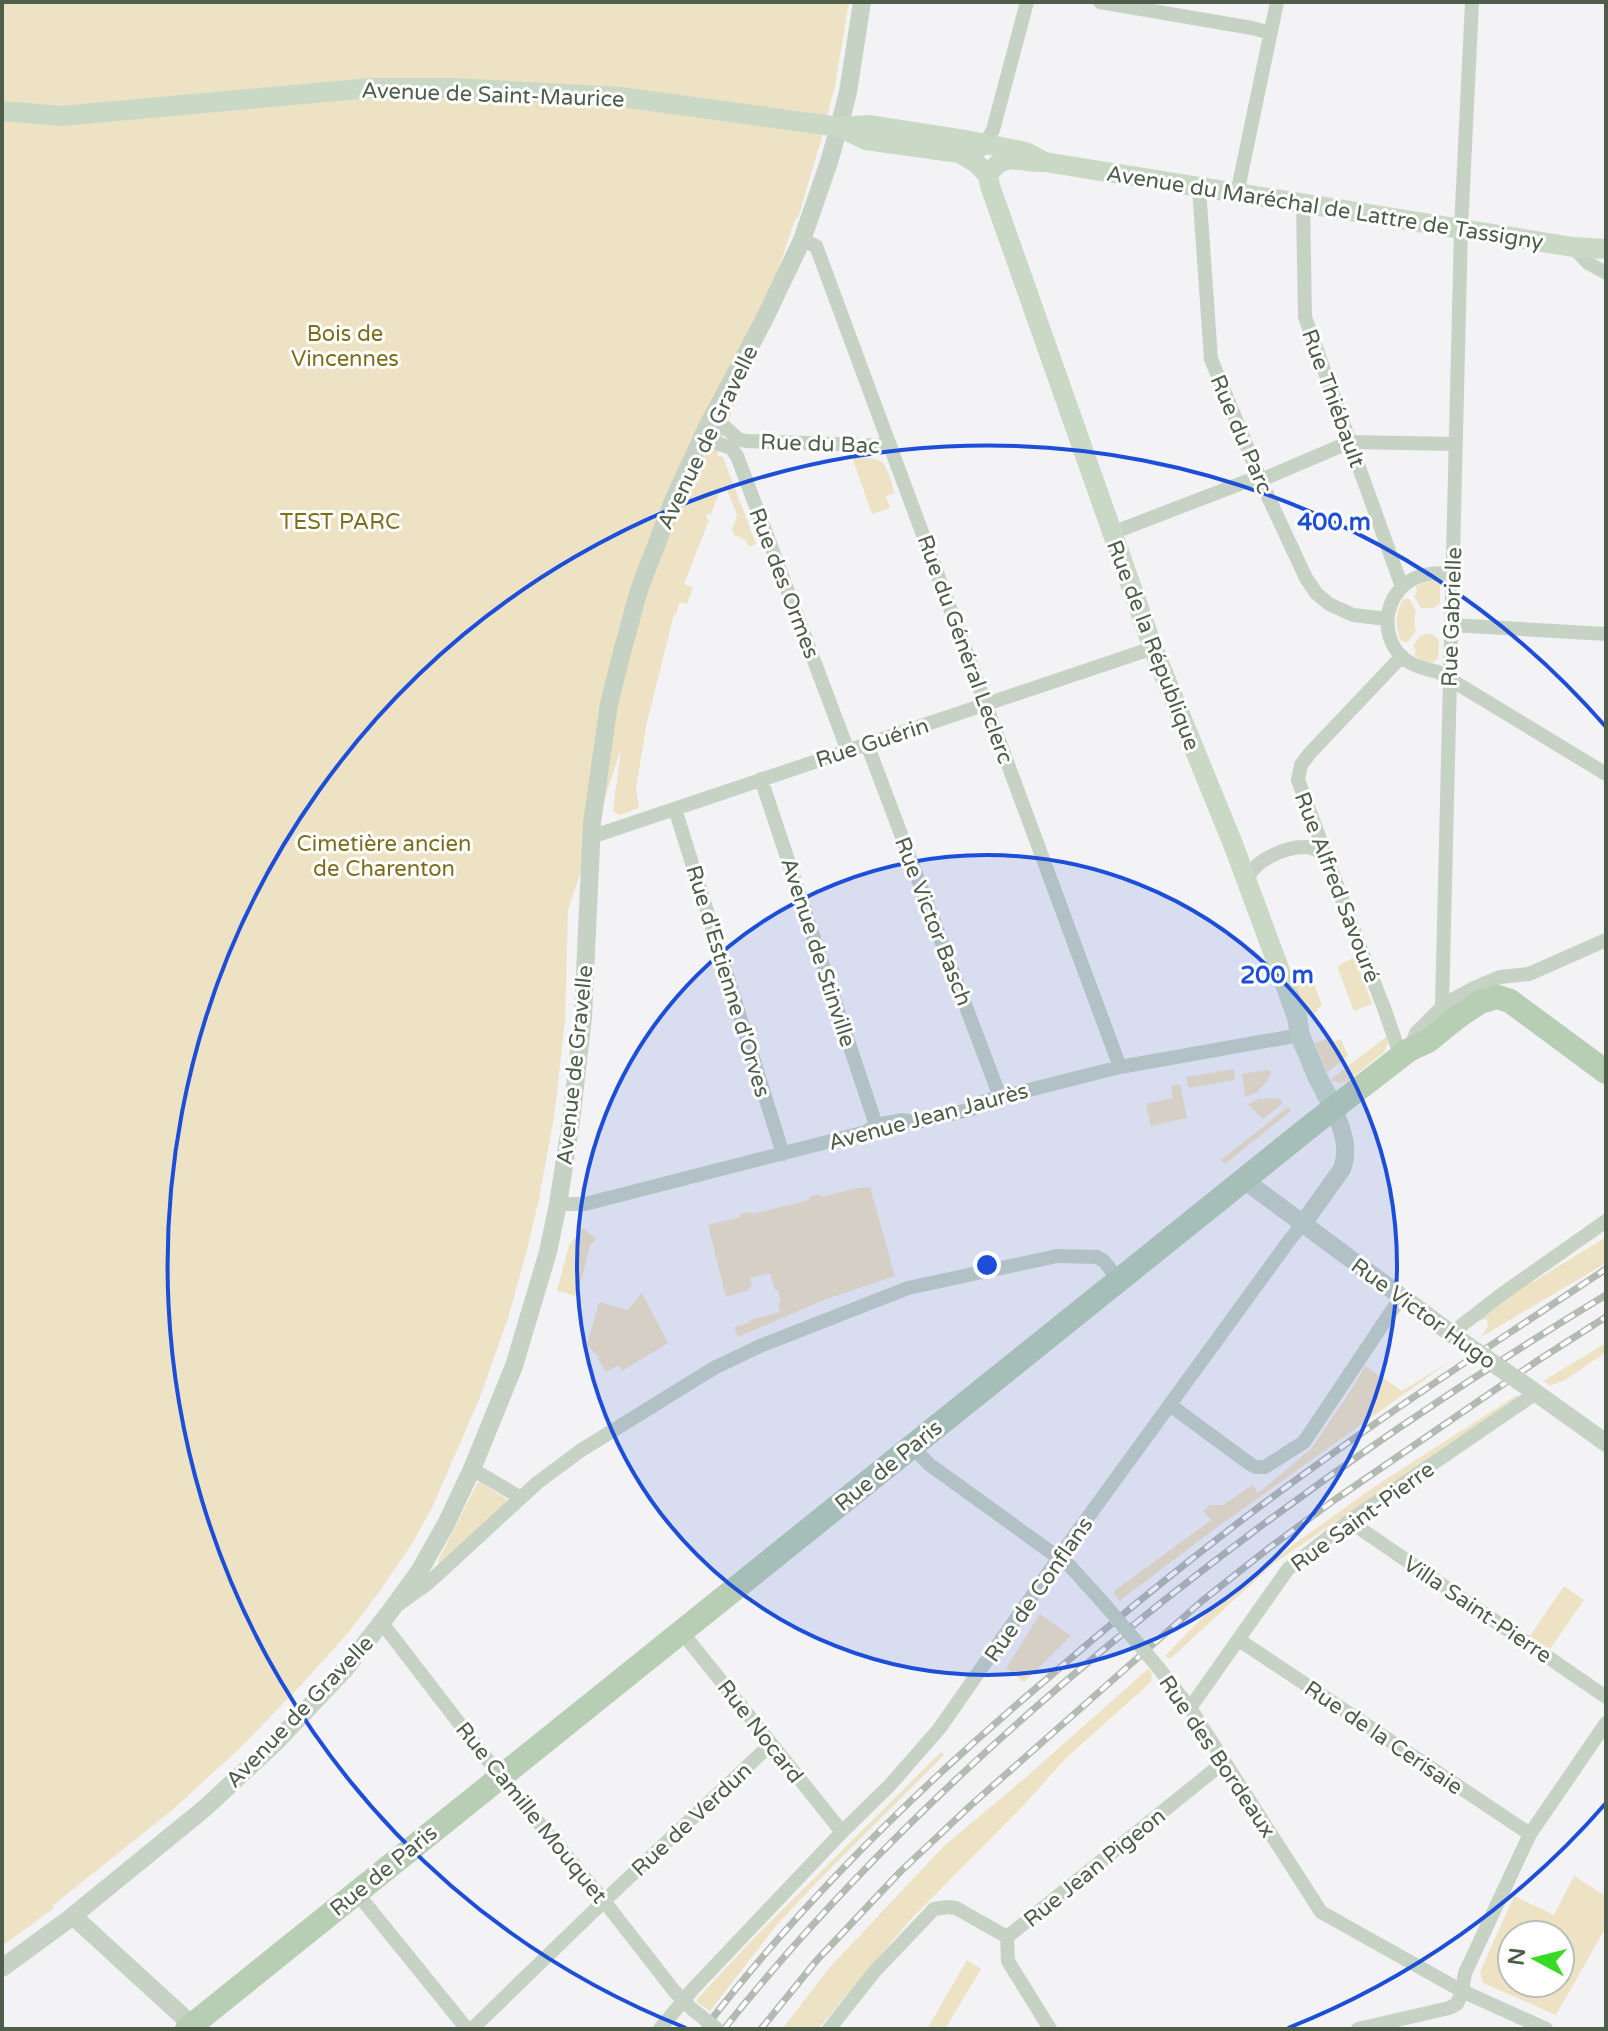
<svg xmlns="http://www.w3.org/2000/svg" width="1608" height="2031" font-family="'Varela Round',sans-serif">
  <style>
    .green { fill: #eee2c4; fill-rule: evenodd }
    .lines { fill: none; stroke-linecap: round; stroke-linejoin: round }
    .minor { stroke: #c6d2c4; stroke-width: 14 }
    .tertiary { stroke: #c6d2c4; stroke-width: 18 }
    .secondary { stroke: #c9d9c6; stroke-width: 20 }
    .primary { stroke: #b8ceb4; stroke-width: 24 }
    .rail-casing { stroke: #b3bab2; stroke-width: 7 }
    .rail { stroke: #fff; stroke-width: 4; stroke-dasharray: 12; stroke-linecap: butt }
    .minor-bridge { stroke: #c6d2c4; stroke-width: 14 }
    .tertiary-bridge { stroke: #c6d2c4; stroke-width: 18 }
    .ring { fill: none; stroke: #1d4ed8; stroke-width: 4 }
    .labels { text-anchor: middle; stroke-width: 6; stroke-linejoin: round; paint-order: stroke }
    .street-label { font-size: 22px; fill: #4e5e4b; stroke: #fff }
    .park-label { font-size: 22px; fill: #7d6e1e; stroke: #fff }
    .centre { fill: #1d4ed8; stroke: #fff; stroke-width: 4 }
    .ring-label { font-size: 24px; text-anchor: middle; font-weight: bold; fill: #1d4ed8; stroke: #fff; stroke-width: 6; stroke-linejoin: round; paint-order: stroke }
  </style>
  <rect width="100%" height="100%" fill="#f3f2f4"/>
  <path class="green" d="M2,2H849L835,86L821,140L798,218L795,219L717,456L723,457L756,544L749,547L746,540L734,535L732,530L737,515L726,487L722,486L711,514H707L706,518L709,520L684,584L693,588L687,604L680,602L676,614H674L646,726L636,789L639,808L619,815L613,811L621,749L568,910L565,1020L554,1118L538,1203L527,1250L508,1318L480,1397L432,1508L411,1545L377,1595L347,1634L301,1685L239,1749L171,1811L52,1906L54,1908L2,1946Z
    M852,457C889,459 883,459 895,493L886,496L890,508L872,514Z
    M1435,580L1440,586V603L1434,608H1421L1414,596L1417,592L1416,586L1425,582Z
    M1403,599H1409L1416,611L1414,621L1416,631L1408,642L1401,641C1395,626 1395,614 1403,599Z
    M1424,634H1432L1439,640L1438,658L1432,663L1422,660L1414,655L1416,650L1413,646L1420,635L1423,636Z
    M1355,957L1372,1004L1354,1011L1337,966Z
    M1311,976L1322,1006L1317,1008L1318,1011L1306,1016L1292,981Z
    M1387,1036L1388,1043L1384,1052L1349,1080L1340,1083L1330,1080Z
    M1328,1038L1330,1043L1341,1039L1348,1056L1327,1073L1315,1043Z
    M1234,1069L1235,1080L1188,1088L1186,1077Z
    M1266,1070L1271,1071C1271,1078 1263,1087 1258,1090V1092L1245,1097L1242,1074Z
    M1180,1084L1187,1118L1151,1126L1146,1104L1173,1098L1171,1086Z
    M1261,1098L1262,1100L1267,1098L1281,1099L1282,1102L1281,1105L1263,1119L1248,1104Z
    M1288,1107L1291,1111L1225,1164L1221,1160Z
    M870,1187L895,1276L824,1300L738,1337L734,1327L751,1322L750,1320L780,1312L778,1304L781,1303L778,1290H775L770,1273L750,1278L752,1286L749,1287L750,1290L726,1297L708,1225L740,1217V1214L751,1212L752,1214L809,1200V1197L820,1194L821,1197L858,1188Z
    M583,1228L596,1239L590,1246L577,1296L557,1291L569,1245Z
    M1606,1237V1263L1481,1337C1485,1331 1491,1326 1486,1319L1473,1322L1528,1280L1533,1282Z
    M642,1293L668,1343L622,1371L619,1365L606,1372L598,1359L599,1357L587,1345L599,1302L628,1310Z
    M1606,1343V1352L1565,1380L1550,1386L1543,1381Z
    M1452,1360L1216,1528L1119,1601L1113,1592L1211,1520L1203,1511L1210,1505H1223L1252,1485L1258,1493L1311,1449L1353,1387L1365,1366L1402,1391Z
    M1517,1395L1518,1398L1273,1564L1170,1659L1165,1656L1208,1612L1294,1544L1374,1487Z
    M480,1482L506,1499L507,1503L440,1565L438,1561L477,1484Z
    M1564,1586L1584,1600L1550,1649L1530,1636Z
    M1040,1614L1071,1636L1024,1682L1006,1668Z
    M1148,1669L1152,1674L1151,1682L1066,1758L1021,1808L911,1919L818,2029H782L831,1966L944,1846L1025,1778Z
    M941,1752L944,1755L815,1884L775,1927L710,2011L697,2002L698,1998L752,1940Z
    M1574,1876L1606,1896V1927L1556,2015L1483,1983L1480,1972L1514,1896L1554,1915ZM1560,1935V1983H1512V1935Z
    M967,1960L981,1969L945,2029H927Z"/>
  <g class="lines">
    <path class="minor" d="M1100,2L1252,28L1270,33
      M981,150L993,130L1027,2
      M1199,188L1211,359L1264,488L1306,578L1316,593L1329,604L1353,615L1387,619
      M1237,194L1277,2
      M1303,203L1305,317L1402,587
      M802,240L816,246L1120,1067
      M1573,247L1588,263L1606,273
      M706,429L717,443L731,448L737,456L848,751
      M706,429L725,427L738,439L746,441L890,446
      M1112,533L1250,480H1261L1350,442L1455,444
      M1452,573C1439,573 1426,573 1415,578C1384,593 1378,635 1403,658C1413,666 1426,669 1438,672L1606,774
      M1451,625L1606,634
      M867,744L1000,1097
      M761,779L876,1125
      M675,809L783,1154
      M591,837L1153,648
      M1247,883C1250,861 1286,846 1307,847C1314,848 1320,851 1326,854
      M1442,1006L1461,229L1472,2
      M1410,1050L1416,1033L1445,1004L1474,988L1500,977L1529,974L1606,940
      M1401,1057L1384,1008L1357,939L1298,780L1301,765L1310,753L1402,656
      M558,1204H585L866,1132L876,1125L901,1120L918,1122L972,1109L985,1101L1120,1067L1300,1035
      M1453,1336L1462,1325L1502,1294L1606,1221
      M1170,1405L1250,1464L1256,1467H1265L1304,1442L1401,1297
      M911,1446L930,1465L1070,1566L1106,1606
      M472,1469L521,1498
      M1349,1521L1606,1697
      M399,1604L427,1584L449,1564L537,1483L580,1451L714,1368L760,1346L908,1288L1057,1256L1097,1257L1104,1261L1119,1280
      M382,1623L500,1776L604,1901L675,1992L689,2006
      M681,1631L842,1832
      M1239,1640L1530,1834
      M1157,1666L1190,1708L1321,1912L1462,1991L1546,2029
      M1190,1708L1288,1569L1349,1521L1536,1393
      M356,1892L467,2029
      M472,2029L604,1901L771,1744
      M660,2029L692,1990L842,1832L890,1785L939,1729L1067,1546L1291,1238L1302,1225
      M829,2029L875,1971L934,1909L947,1907L956,1908L1007,1937
      M1050,2029L1008,1961L1007,1937L1224,1762
      M1358,2029L1449,2008L1457,2004L1462,1991L1465,1973L1530,1834L1606,1723"/>
    <path class="tertiary" d="M1244,1180L1468,1346
      M1302,1225L1342,1169C1350,1148 1342,1129 1334,1109
      M1532,1390L1606,1443
      M73,1916L192,2025
      M2,1968L69,1919L205,1808L275,1743L346,1668L392,1609L420,1570L446,1524L472,1469L514,1366L548,1252L558,1204L571,1121L583,1017L592,823L609,704L621,656L639,590L673,501L706,429L765,318L802,240L829,162L839,127L848,92L862,2"/>
    <path class="secondary" d="M2,111L61,116L371,88H453L621,97L839,127L868,125L965,140L1026,152L1045,162
      M843,129L866,140L959,153L975,162L988,175
      M988,175L990,186L1153,648L1233,844L1297,1017L1300,1035L1317,1076L1334,1109
      M988,175C1005,150 1019,163 1045,162L1573,247L1606,249"/>
    <path class="primary" d="M187,2029L1317,1121L1409,1050L1428,1041L1459,1016L1480,1002L1498,997L1510,1001L1606,1072"/>
    <defs>
      <path id="rail" d="M704,2029C802,1901 918,1788 1041,1684C1105,1628 1170,1575 1238,1523C1356,1433 1482,1351 1606,1269
        M724,2029C826,1901 942,1787 1066,1681C1235,1537 1416,1410 1606,1295
        M761,2029L817,1960L900,1872L970,1806L1202,1601L1269,1548L1333,1501L1537,1361L1606,1317"/>
    </defs>
    <use href="#rail" class="rail-casing"/>
    <use href="#rail" class="rail"/>
    <path class="minor-bridge" d="M1106,1606L1157,1666
      M692,2009L717,2029"/>
    <path class="tertiary-bridge" d="M1468,1346L1532,1390"/>
  </g>
  <circle cx="987" cy="1265" r="410" fill="#1d4ed8" fill-opacity=".12"/>
  <g class="ring">
    <circle cx="987" cy="1265" r="410"/>
    <path d="M1606 1803A820 820 0 0 1 1288 2028M686 2028A820 820 0 1 1 1606 727"/>
  </g>
  <g class="labels">
    <g class="street-label">
      <text transform="translate(493 94) rotate(2)" y="8">Avenue de Saint-Maurice</text>
      <text transform="translate(1325 207) rotate(9)" y="8">Avenue du Maréchal de Lattre de Tassigny</text>
      <text transform="translate(1334 398) rotate(70)" y="8">Rue Thiébault</text>
      <text transform="translate(1242 434) rotate(67)" y="8">Rue du Parc</text>
      <text transform="translate(707 437) rotate(-64)" y="8">Avenue de Gravelle</text>
      <text transform="translate(820 443) rotate(2)" y="8">Rue du Bac</text>
      <text transform="translate(785 583) rotate(69)" y="8">Rue des Ormes</text>
      <text transform="translate(1451 617) rotate(-88)" y="8">Rue Gabrielle</text>
      <text transform="translate(1154 645) rotate(69)" y="8">Rue de la République</text>
      <text transform="translate(966 649) rotate(70)" y="8">Rue du Général Leclerc</text>
      <text transform="translate(872 742) rotate(-18)" y="8">Rue Guérin</text>
      <text transform="translate(1338 887) rotate(69)" y="8">Rue Alfred Savouré</text>
      <text transform="translate(934 921) rotate(69)" y="8">Rue Victor Basch</text>
      <text transform="translate(819 952) rotate(72)" y="8">Avenue de Stinville</text>
      <text transform="translate(729 981) rotate(73)" y="8">Rue d'Estienne d'Orves</text>
      <text transform="translate(574 1065) rotate(-84)" y="8">Avenue de Gravelle</text>
      <text transform="translate(928 1116) rotate(-15)" y="8">Avenue Jean Jaurès</text>
      <text transform="translate(1424 1313) rotate(36)" y="8">Rue Victor Hugo</text>
      <text transform="translate(888 1465) rotate(-39)" y="8">Rue de Paris</text>
      <text transform="translate(1362 1516) rotate(-36)" y="8">Rue Saint-Pierre</text>
      <text transform="translate(1038 1589) rotate(-55)" y="8">Rue de Conflans</text>
      <text transform="translate(1478 1609) rotate(34)" y="8">Villa Saint-Pierre</text>
      <text transform="translate(299 1711) rotate(-46)" y="8">Avenue de Gravelle</text>
      <text transform="translate(761 1731) rotate(52)" y="8">Rue Nocard</text>
      <text transform="translate(1384 1737) rotate(34)" y="8">Rue de la Cerisaie</text>
      <text transform="translate(1218 1756) rotate(56)" y="8">Rue des Bordeaux</text>
      <text transform="translate(532 1812) rotate(51)" y="8">Rue Camille Mouquet</text>
      <text transform="translate(691 1819) rotate(-43)" y="8">Rue de Verdun</text>
      <text transform="translate(1094 1867) rotate(-39)" y="8">Rue Jean Pigeon</text>
      <text transform="translate(383 1870) rotate(-39)" y="8">Rue de Paris</text>
    </g>
    <g class="park-label">
      <text x="345" y="341">Bois de<tspan x="345" dy="25">Vincennes</tspan></text>
      <text x="340" y="529">TEST PARC</text>
      <text x="384" y="851">Cimetière ancien<tspan x="384" dy="25">de Charenton</tspan></text>
    </g>
  </g>
  <circle cx="987" cy="1265" r="12" class="centre"/>
  <g class="ring-label">
    <text x="1334" y="530">400 m</text>
    <text x="1277" y="983">200 m</text>
  </g>
  <rect width="1608" height="2031" fill="none" stroke="#4e5e4b" stroke-width="8"/>
  <g transform="translate(1536 1959) rotate(277)"><circle r="38" fill="#ffffff" stroke="#b8bfb7" stroke-width="2"/>
  <path d="M0-6L14 30L0 20L-14 30Z" fill="#37db25"/>
  <text y="-12" font-size="22" font-weight="bold" text-anchor="middle" fill="#4e5e4b">N</text>
  </g>
</svg>
